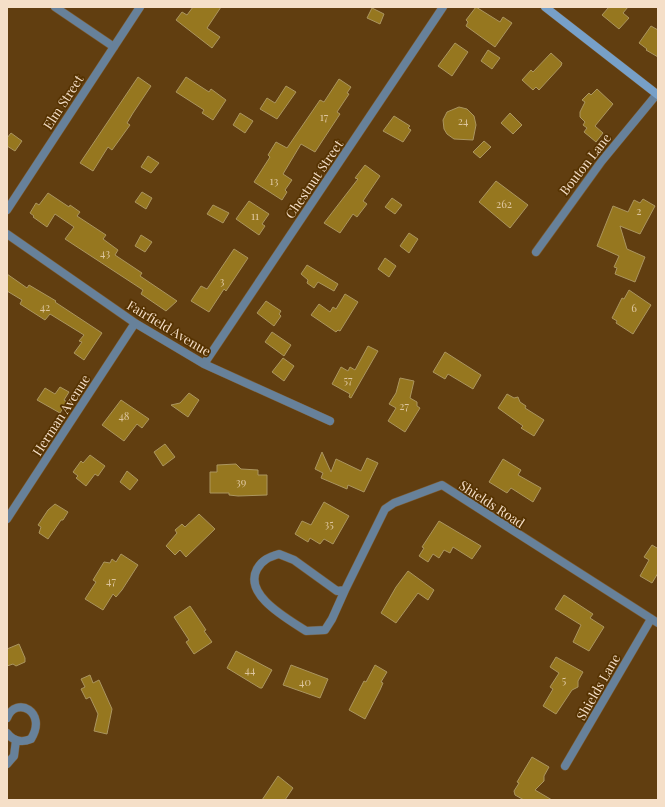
<svg xmlns="http://www.w3.org/2000/svg" width="665" height="807" font-family="'Playfair Display',serif">
  <style>
    .building { fill: #96771f; stroke: #ab955f }
    .lines { fill: none; stroke-linecap: round; stroke-linejoin: round }
    .minor-casing { stroke: #7c5b31; stroke-width: 9 }
    .secondary-casing { stroke: #7c5b31; stroke-width: 9 }
    .minor { stroke: #67819a; stroke-width: 8 }
    .secondary { stroke: #77a0c8; stroke-width: 8 }
    .labels { text-anchor: middle; stroke-width: 3.5; stroke-linejoin: round; paint-order: stroke }
    .number-label { font-size: 11px; fill: #ddc59e }
    .street-label { font-size: 13px; fill: #f5dfc8; stroke: #563302 }
  </style>
  <rect width="100%" height="100%" fill="#613e10"/>
  <path class="building" d="M193,7H221L207,28L220,37L212,48L176,20L182,12L187,15Z
    M476,7L500,22L503,17L512,23L495,47L466,26L468,22L466,20Z
    M609,7H628L623,13L629,18L619,29L602,15Z
    M372,8L384,14L380,24L367,18Z
    M651,26L658,30V57L646,50L647,49L639,43Z
    M455,43L468,52L452,76L438,66Z
    M488,50L500,58L492,69L481,61Z
    M551,53L562,63L561,66L539,90L536,87L533,90L522,80L531,70L533,72Z
    M138,77L151,86L133,113L127,123L130,125L112,150L108,147L93,171L80,163Z
    M186,77L209,92L211,89L226,100L213,120L202,113L204,110L176,92Z
    M339,79L351,87L347,93L349,94L337,112L340,114L315,152L301,144L283,174L292,180L285,190L287,192L282,200L254,182L270,157L268,155L276,142L287,148L320,100L324,102Z
    M286,86L296,92L277,119L260,109L267,98L275,103Z
    M597,89L613,104L595,126L603,133L596,142L584,132L587,128L583,125L585,122L580,117V112L585,102L582,100L589,93L591,95Z
    M459,107L467,109L474,116L476,125L473,140L454,139L447,134L444,129L443,120L447,112Z
    M240,113L253,121L245,133L233,125Z
    M510,113L522,125L513,134L501,123Z
    M394,116L410,126L408,128L411,130L403,142L383,131Z
    M11,133L22,141L15,151L7,146V138Z
    M484,141L491,147L480,158L473,152Z
    M148,156L159,163L151,173L141,167Z
    M365,165L380,176L363,201L367,204L357,217L353,214L340,233L324,223L358,179L355,178Z
    M496,181L528,205L510,228L479,202Z
    M142,192L152,198L146,209L135,202Z
    M48,193L69,207L70,205L80,212L77,216L106,235L103,239L118,250L115,255L142,273L140,276L177,301L166,311L141,294L143,290L65,239L74,227L55,214L47,227L33,217L34,216L30,213L36,203L39,205Z
    M392,198L402,205L395,214L385,207Z
    M643,199L655,206L640,234L620,226L627,249L645,257L635,282L615,274L617,268L614,267L619,256L597,246L613,206L628,212L634,200L640,203Z
    M249,201L269,214L262,224L265,226L259,235L236,219Z
    M213,205L229,213L223,223L207,214Z
    M409,233L418,239L409,253L400,246Z
    M141,235L152,242L145,252L135,246Z
    M234,249L248,258L226,291L224,289L209,312L191,301L201,286L207,289Z
    M385,258L396,266L389,277L378,269Z
    M307,265L338,284L334,291L318,282L314,288L307,283L308,280L301,274Z
    M7,274L27,288L29,285L56,301L55,302L102,333L84,360L74,353L82,342L79,341L84,335L50,314L45,320L20,304L22,300L7,291Z
    M629,290L651,305L633,334L616,323L617,321L612,318L622,298L624,299Z
    M345,294L358,302L340,331L338,330L336,332L311,315L319,304L330,312L333,307L336,309Z
    M266,301L281,311L279,314L281,316L274,326L257,313Z
    M272,332L291,345L284,356L265,342Z
    M368,346L378,351L351,398L349,397L350,394L332,384L341,367L348,371L350,367L355,370Z
    M445,352L481,375L473,389L448,374L445,379L433,372Z
    M283,358L294,366L284,381L272,372Z
    M400,378L414,381L410,398L417,402V406L420,408L405,432L388,421L396,408L389,404L396,393Z
    M60,387L69,392L64,400L67,402L60,413L37,400L45,388L55,394Z
    M189,393L199,400L188,417L171,405L180,403Z
    M507,394L514,398L518,397L520,402L526,406L525,408L544,420L534,436L521,428L523,426L498,408Z
    M121,400L149,419L142,428L137,424L124,441L102,425Z
    M165,444L175,457L163,466L154,452Z
    M322,452L331,472L336,459L361,471L367,458L378,463L364,492L348,485L347,489L321,478L323,473L315,469Z
    M90,455L105,466L98,476L95,474L86,486L76,478L78,476L73,472L81,461L83,463Z
    M503,459L521,470L518,475L541,488L533,502L511,488L507,493L489,482Z
    M236,464L241,469L258,470V475H267V495L238,496L229,495V493H210V472H217V465Z
    M127,471L138,480L130,490L120,482Z
    M324,502L349,516L333,544L324,539L320,544L310,538L308,542L295,534L302,521L311,525Z
    M55,504L68,512L63,520H61L48,539L39,533L41,527L38,525L48,510Z
    M199,514L215,529L186,557L180,550L175,555L166,546L177,533L175,530L182,524L185,527Z
    M439,521L481,546L472,559L453,547L450,553L444,550L439,558L433,554L428,562L419,556L424,548L422,547Z
    M652,545L657,548L658,545V573L652,583L640,576L649,560L644,557Z
    M121,554L138,565L122,590L116,597L113,594L103,610L85,599L96,582L93,580L104,562L110,563L112,559L116,562Z
    M408,571L434,590L428,600L418,593L396,623L381,613L396,587Z
    M564,595L593,614L590,618L604,627L589,651L573,642L581,625L555,609Z
    M190,606L206,630L204,631L212,642L194,654L186,642L189,640L174,617Z
    M19,644L25,658V662L16,666L13,664L7,666V649Z
    M236,651L272,670L262,688H260L227,668Z
    M556,657L583,672L578,681V687L572,690L556,714L543,706L553,689L550,687L559,673L550,667Z
    M291,665L328,679L320,698L283,685Z
    M375,665L387,672L381,682L383,683L380,690L365,719L349,710L364,681L366,682Z
    M90,675L93,683L99,680L112,709L107,734L94,731L98,714L90,697L86,699L81,689L85,687L81,679Z
    M532,757L549,767L544,776V781L535,790L552,800H524L515,795L514,791L519,783L517,782Z
    M278,776L293,788L285,800H262Z"/>
  <g class="lines">
    <defs>
      <path id="minor" d="M55,7L114,47
        M7,210L140,7
        M7,234L135,323L204,364L330,421
        M536,252L601,162L657,94
        M204,364L443,7
        M7,519L135,323
        M345,590L332,619L325,630L306,631C288,619 243,595 257,569C262,560 269,557 279,554L294,560L337,591L345,590L385,509L394,503L442,485L658,623
        M7,718C16,695 48,712 31,739C22,743 13,741 7,733
        M7,764L14,756L16,740
        M565,766L651,619"/>
      <path id="secondary" d="M545,7L658,95"/>
    </defs>
    <use href="#minor" class="minor-casing"/>
    <use href="#secondary" class="secondary-casing"/>
    <use href="#minor" class="minor"/>
    <use href="#secondary" class="secondary"/>
  </g>
  <g class="labels">
    <g class="number-label">
      <text x="324" y="121">17</text>
      <text x="463" y="125">24</text>
      <text x="274" y="185">13</text>
      <text x="504" y="208">262</text>
      <text x="639" y="215">2</text>
      <text x="255" y="220">11</text>
      <text x="105" y="257">43</text>
      <text x="222" y="285">3</text>
      <text x="45" y="311">42</text>
      <text x="634" y="312">6</text>
      <text x="348" y="384">57</text>
      <text x="404" y="410">27</text>
      <text x="124" y="420">48</text>
      <text x="241" y="486">39</text>
      <text x="329" y="528">35</text>
      <text x="111" y="585">47</text>
      <text x="250" y="674">44</text>
      <text x="564" y="684">5</text>
      <text x="305" y="686">40</text>
    </g>
    <g class="street-label">
      <text transform="translate(63 102) rotate(-57)" y="5">Elm Street</text>
      <text transform="translate(585 164) rotate(-52)" y="5">Bouton Lane</text>
      <text transform="translate(314 179) rotate(-56)" y="5">Chestnut Street</text>
      <text transform="translate(169 328) rotate(31)" y="5">Fairfield Avenue</text>
      <text transform="translate(61 415) rotate(-57)" y="5">Herman Avenue</text>
      <text transform="translate(492 504) rotate(33)" y="5">Shields Road</text>
      <text transform="translate(598 687) rotate(-60)" y="5">Shields Lane</text>
    </g>
  </g>
  <rect width="665" height="807" fill="none" stroke="#f5dfc8" stroke-width="16"/>
</svg>
